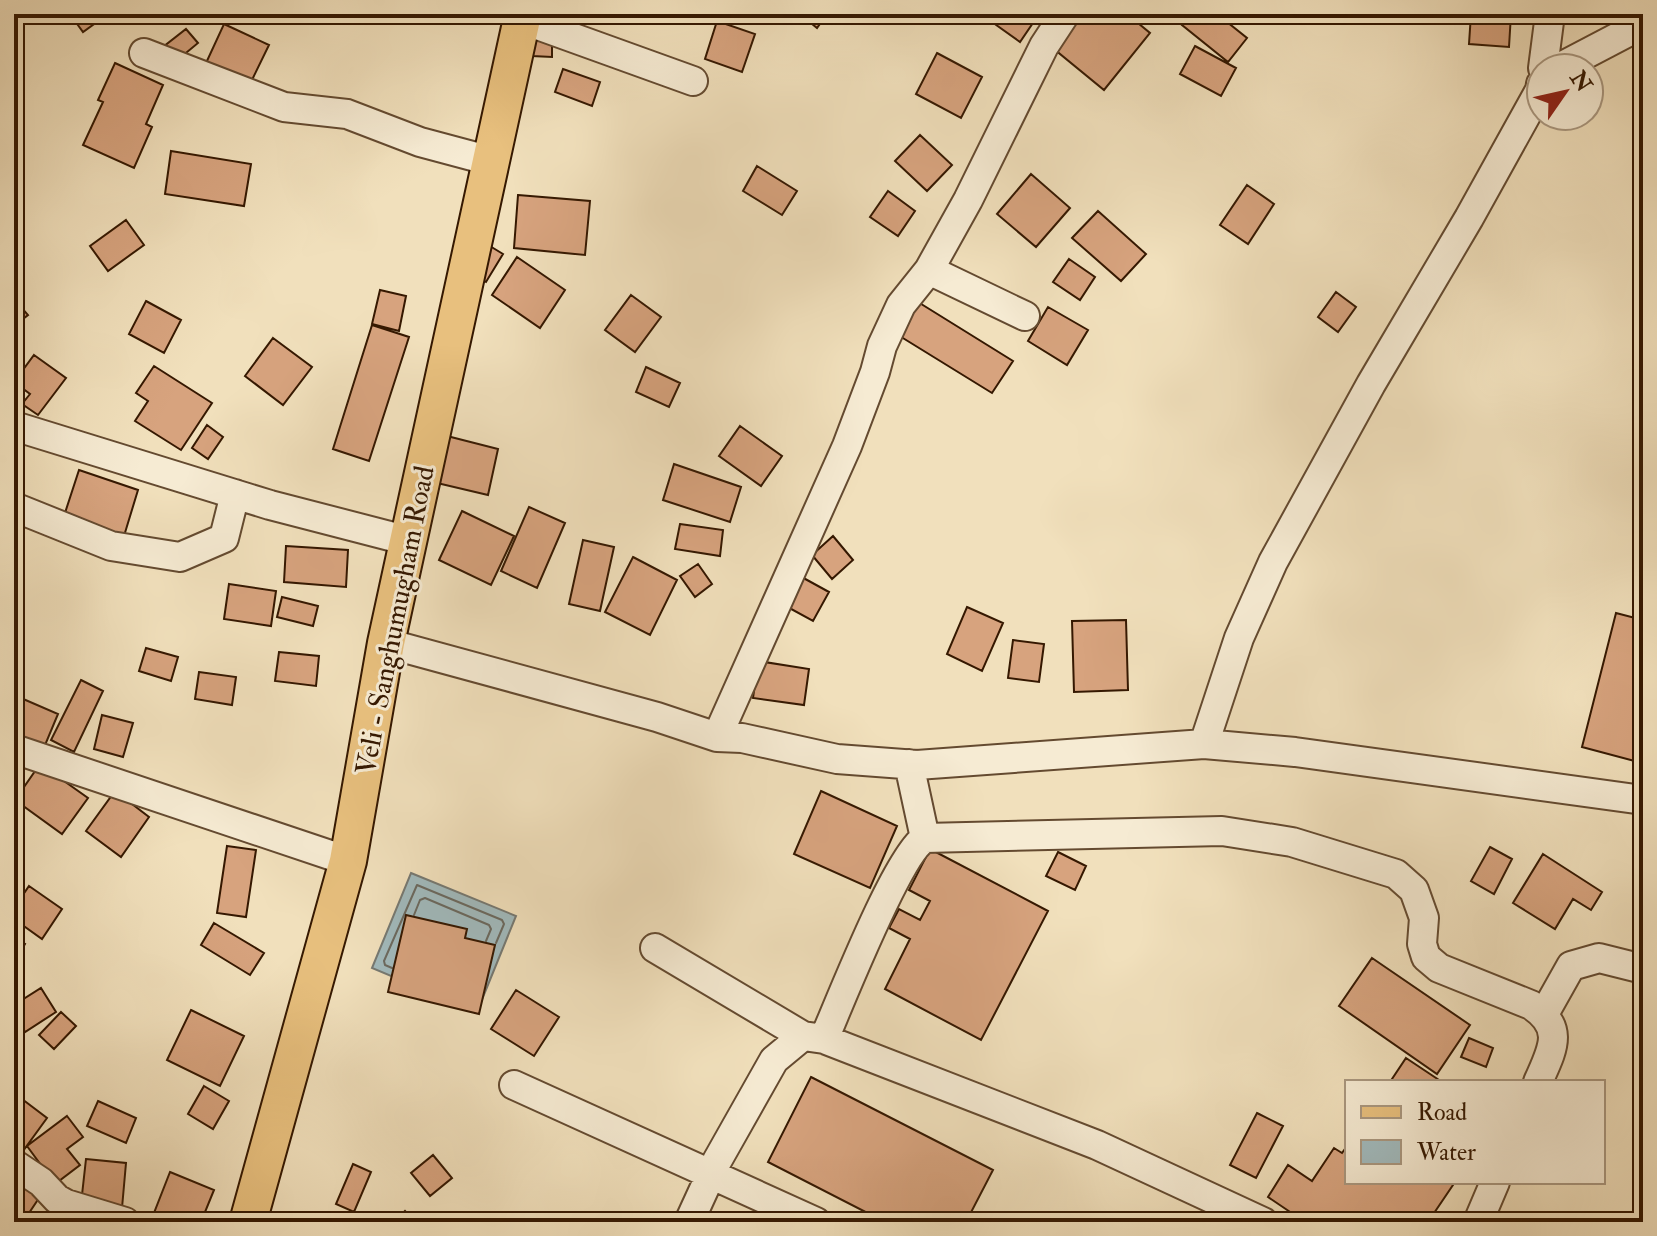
<svg xmlns="http://www.w3.org/2000/svg" width="1657" height="1236" font-family="'IM FELL Double Pica',serif">
  <style>
    .water { fill: #a1babd; stroke: #767972; stroke-width: 2 }
    .lines { fill: none; stroke-linecap: round; stroke-linejoin: round }
    .shore { stroke: #6b695f; stroke-width: 2 }
    .building { fill: #d7a37e; stroke: #351801; stroke-width: 2 }
    .minor-casing { stroke: #644a30; stroke-width: 32 }
    .major-casing { stroke: #351801; stroke-width: 40 }
    .minor { stroke: #f6ebd3; stroke-width: 28 }
    .major { stroke: #e8c07e; stroke-width: 36 }
    .labels { text-anchor: middle; stroke-width: 6; stroke-linejoin: round; paint-order: stroke }
    .street-label { font-size: 28px; fill: #351801; stroke: #f6ebd3 }
  </style>
  <rect width="100%" height="100%" fill="#f1e0bc"/>
  <filter id="stains"><feTurbulence type="fractalNoise" baseFrequency=".0025" numOctaves="4"/><feColorMatrix values="0 0 0 0 .2 0 0 0 0 .09 0 0 0 0 .02 0 0 0 .5 -.17"/></filter>
  <radialGradient id="worn" r=".72"><stop offset=".6" stop-color="#630" stop-opacity="0"/><stop offset="1" stop-color="#630" stop-opacity=".3"/></radialGradient>
  <path class="water" d="M411,873L516,916L477,1012L372,968Z"/>
  <g class="lines">
    <path class="shore" d="M414,915L420,900L425,898L489,925L491,929L486,941
      M392,968L385,965L384,961L417,885L502,920L504,924L496,943"/>
  </g>
  <path class="building" d="M70,14H108L83,32Z
    M800,14H827L817,28Z
    M997,14H1039L1020,42L992,22Z
    M1082,14H1127L1150,33L1104,90L1054,49Z
    M1190,14H1217L1247,38L1228,62L1182,25Z
    M1471,14H1511L1509,47L1469,44Z
    M717,21L755,34L742,72L705,59Z
    M224,24L269,45L250,84L206,63Z
    M186,29L198,43L175,62L163,47Z
    M532,35L552,36V57L532,56Z
    M1195,46L1236,68L1221,96L1180,74Z
    M937,53L982,77L961,118L916,94Z
    M115,63L163,85L146,124L152,127L134,168L83,145L103,102L98,100Z
    M563,69L600,82L592,106L555,92Z
    M920,135L952,165L927,191L895,161Z
    M171,151L251,164L244,206L165,194Z
    M757,166L797,191L782,215L743,191Z
    M1031,174L1070,208L1036,247L997,214Z
    M1247,185L1274,204L1248,244L1220,225Z
    M888,191L915,211L898,236L870,217Z
    M518,195L590,201L585,255L514,248Z
    M1098,211L1146,254L1121,281L1072,238Z
    M126,220L144,245L108,271L90,246Z
    M480,240L503,254L486,282L463,268Z
    M517,257L565,290L540,328L492,295Z
    M1069,259L1095,277L1080,300L1053,282Z
    M380,290L406,296L399,331L372,324Z
    M1336,292L1356,307L1338,332L1318,317Z
    M631,295L661,317L635,352L605,330Z
    M14,299L28,315L14,326Z
    M146,301L181,320L164,353L129,334Z
    M918,302L1013,361L992,393L898,335Z
    M1048,307L1088,330L1067,365L1028,341Z
    M372,325L409,337L369,461L333,449Z
    M273,338L312,367L283,405L245,376Z
    M34,355L66,378L38,415L22,404L30,394L14,382Z
    M154,366L212,403L181,450L135,421L148,401L136,393Z
    M646,367L680,383L669,407L636,392Z
    M207,425L223,437L208,459L192,448Z
    M740,426L782,456L761,486L719,456Z
    M447,436L498,449L488,495L437,483Z
    M674,464L741,487L730,522L663,500Z
    M79,470L138,490L124,536L64,516Z
    M529,507L565,523L537,588L501,571Z
    M462,511L514,536L491,585L439,560Z
    M680,524L723,530L720,556L675,549Z
    M833,536L853,560L832,579L812,555Z
    M583,540L614,547L600,611L569,604Z
    M286,546L348,550L346,587L284,582Z
    M633,557L677,580L650,635L605,612Z
    M698,564L712,584L695,597L680,576Z
    M798,575L829,592L813,621L782,604Z
    M229,584L276,591L271,626L224,619Z
    M282,597L318,606L313,626L277,617Z
    M967,607L1003,623L982,671L947,654Z
    M1616,613L1643,620L1642,763L1582,747Z
    M1126,620L1128,690L1074,692L1072,621Z
    M1013,640L1044,644L1039,682L1008,678Z
    M146,648L178,657L171,681L139,671Z
    M279,652L319,656L316,686L275,681Z
    M758,661L809,669L804,705L753,698Z
    M199,672L236,677L232,705L195,699Z
    M81,680L103,691L74,752L51,740Z
    M14,695L58,714L43,750L14,738Z
    M102,715L133,723L123,757L94,749Z
    M40,764L88,798L62,834L15,800Z
    M115,791L149,817L121,857L86,831Z
    M821,791L897,826L870,888L794,854Z
    M227,846L256,850L246,917L217,913Z
    M1490,847L1512,859L1494,894L1471,881Z
    M930,849L1048,911L981,1040L885,989L910,939L889,928L899,909L920,920L930,901L909,890Z
    M1058,852L1086,866L1075,890L1046,876Z
    M1543,854L1602,892L1591,910L1573,899L1555,929L1513,903Z
    M29,886L62,909L42,939L14,919V908Z
    M406,915L467,929L465,938L495,945L479,1014L388,992Z
    M214,923L264,953L250,975L201,945Z
    M14,938L25,944L14,964Z
    M1372,958L1470,1025L1437,1074L1339,1006Z
    M41,988L56,1012L25,1032L14,1015V1005Z
    M516,990L559,1017L534,1056L491,1029Z
    M191,1010L244,1036L220,1086L167,1060Z
    M61,1012L76,1026L54,1049L39,1035Z
    M1469,1038L1493,1048L1486,1067L1461,1057Z
    M1406,1058L1442,1082H1390Z
    M811,1077L993,1170L966,1222H885L768,1162Z
    M204,1086L229,1101L213,1129L188,1114Z
    M22,1099L47,1118L23,1151L14,1144V1109Z
    M98,1101L136,1118L126,1143L87,1126Z
    M1257,1113L1283,1126L1256,1178L1230,1165Z
    M67,1116L83,1137L67,1149L80,1165L55,1184L27,1146Z
    M1347,1146V1182H1455L1428,1222H1305L1268,1197L1288,1165L1312,1181L1334,1148L1342,1153Z
    M433,1155L452,1178L430,1196L411,1173Z
    M86,1159L126,1163L122,1208L81,1204Z
    M353,1164L371,1172L354,1212L336,1204Z
    M170,1172L214,1190L201,1222H176L154,1213Z
    M18,1175L43,1192L23,1222H14V1182Z
    M405,1211L416,1222H394Z"/>
  <g class="lines">
    <defs>
      <path id="minor" d="M521,19L693,81
        M144,53L284,107L347,114L420,142L491,161
        M1543,68L1550,14
        M1559,68L1643,24
        M929,270L1025,316
        M14,426L270,505L409,541
        M14,507L111,546L180,557L224,538L235,494
        M386,643L657,717L717,737L742,738L837,759L917,765L1204,744L1295,752L1643,800
        M717,737L847,446L875,372L882,346L901,305L929,270L968,200L1044,46L1065,14
        M1204,744L1239,638L1273,562L1371,384L1469,218L1540,90L1541,84
        M14,749L348,861
        M909,764L925,838
        M655,948L803,1036
        M1544,1014L1571,966L1599,958L1643,969
        M824,1039C840,1002 898,854 925,838L1222,831L1292,842L1396,874L1414,890L1424,918L1422,944L1426,957L1439,968L1531,1005C1566,1028 1552,1050 1538,1082
        M514,1085L816,1222
        M14,1164L41,1182L57,1199L66,1204L125,1222
        M689,1222L717,1161L774,1060L803,1036L824,1039L1097,1145L1263,1222
        M1478,1222L1495,1182"/>
      <path id="major" d="M248,1222L348,861L386,643L523,14"/>
    </defs>
    <use href="#minor" class="minor-casing"/>
    <use href="#major" class="major-casing"/>
    <use href="#minor" class="minor"/>
    <use href="#major" class="major"/>
  </g>
  <g class="labels">
    <g class="street-label">
      <text transform="translate(394 620) rotate(-79)" y="10">Veli - Sanghumugham Road</text>
    </g>
  </g>
  <rect width="1657" height="1236" fill="none" stroke="#f1e0bc" stroke-width="48"/>
  <rect x="16" y="16" width="1625" height="1204" fill="none" stroke="#351801" stroke-width="4"/>
  <rect x="24" y="24" width="1609" height="1188" fill="none" stroke="#351801" stroke-width="2"/>
  <rect x="1345" y="1080" width="260" height="104" fill="#f6ebd3" stroke="#a9977f" stroke-width="2"/>
  <rect x="1361" y="1106" width="40" height="12" fill="#e8c07e" stroke="#a9977f" stroke-width="2"/>
  <text x="1417" y="1120" font-size="24" fill="#351801">Road</text>
  <rect x="1361" y="1140" width="40" height="24" fill="#a1babd" stroke="#a9977f" stroke-width="2"/>
  <text x="1417" y="1160" font-size="24" fill="#351801">Water</text>
  <g transform="translate(1565 92) rotate(56)"><circle r="38" fill="#f6ebd3" stroke="#a9977f" stroke-width="2"/>
  <path d="M0-6L14 30L0 20L-14 30Z" fill="#8f2418"/>
  <text y="-12" font-size="22" font-weight="bold" text-anchor="middle" fill="#351801">N</text>
  </g>
  <rect width="100%" height="100%" filter="url(#stains)"/>
  <rect width="100%" height="100%" fill="url(#worn)"/>
</svg>
